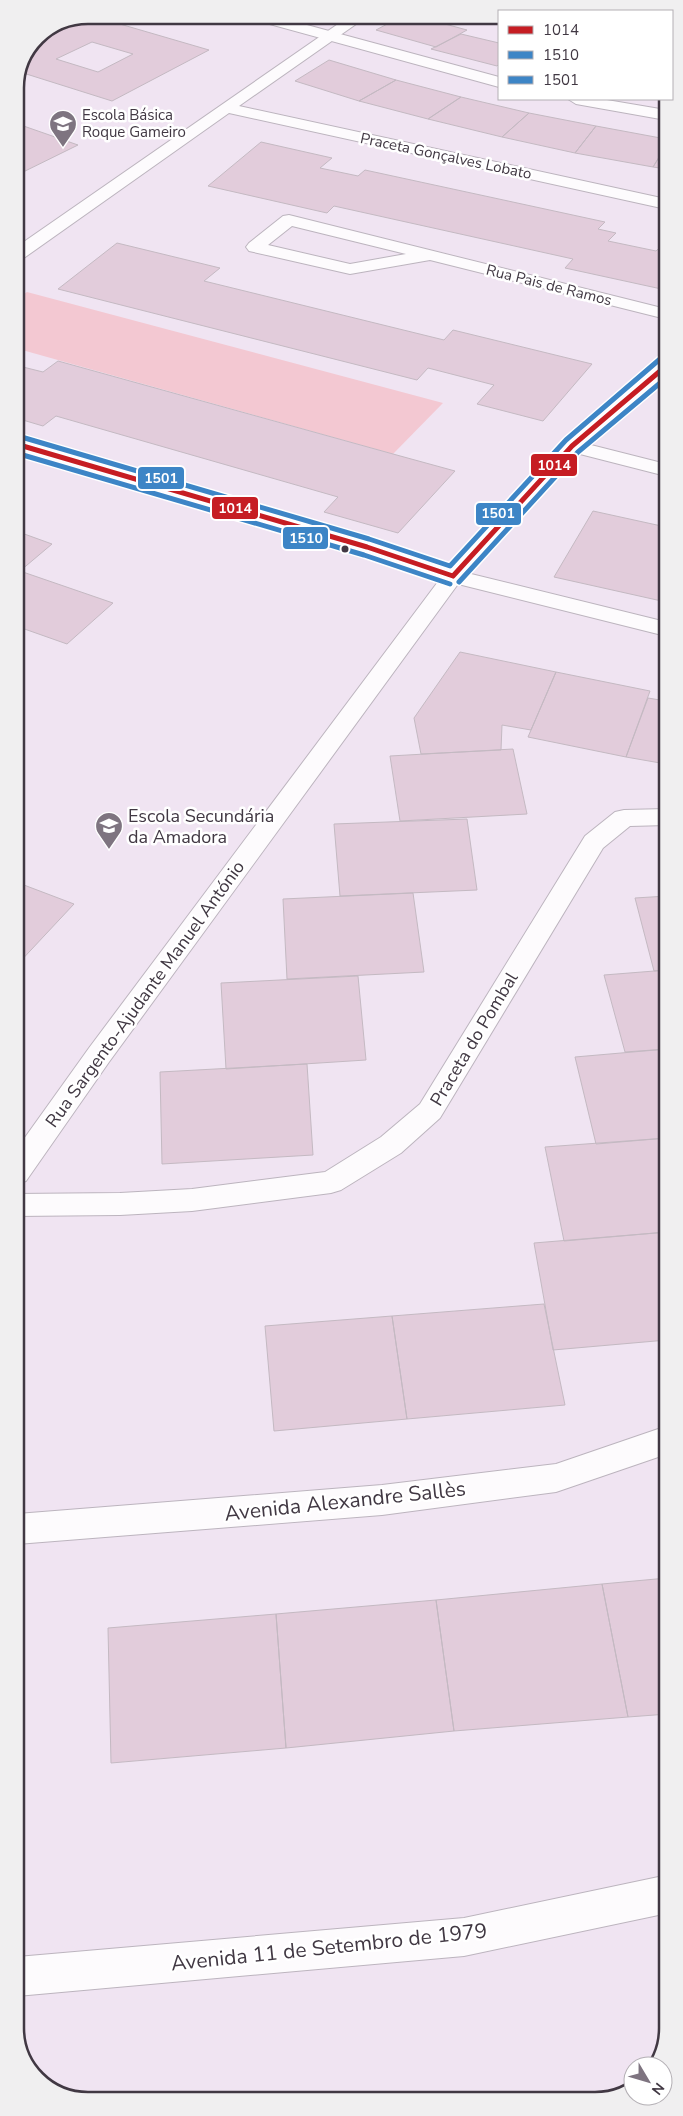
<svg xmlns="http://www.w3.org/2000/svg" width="683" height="2116" font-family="'Nunito Sans',sans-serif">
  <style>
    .green { fill: #f3c8d2 }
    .building { fill: #e2ccdb; stroke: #c4b9c2; fill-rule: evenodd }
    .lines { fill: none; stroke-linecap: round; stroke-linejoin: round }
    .minor-casing { stroke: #bcb4be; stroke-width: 2 }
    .tertiary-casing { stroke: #bcb4be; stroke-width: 2 }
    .minor { fill: #fdfbfd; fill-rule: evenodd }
    .tertiary { fill: #fdfbfd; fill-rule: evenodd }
    .bus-1-casing { stroke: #fff; stroke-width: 8 }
    .bus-2-casing { stroke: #fff; stroke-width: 8 }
    .bus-3-casing { stroke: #fff; stroke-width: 8 }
    .bus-1 { stroke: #c61d23; stroke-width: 5 }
    .bus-2 { stroke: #3d85c6; stroke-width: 5 }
    .bus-3 { stroke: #3d85c6; stroke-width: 5 }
    .bus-dot { fill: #413843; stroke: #fff; stroke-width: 2 }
    .labels { text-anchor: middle; stroke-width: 5; stroke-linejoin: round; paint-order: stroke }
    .far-poi-label { font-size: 15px; fill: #413843; stroke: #fff; text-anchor: start }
    .far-street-label { font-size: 15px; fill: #413843; stroke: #fff }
    .poi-label { font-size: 18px; fill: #413843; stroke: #fff; text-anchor: start }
    .street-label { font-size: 18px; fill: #413843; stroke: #fff }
    .near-street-label { font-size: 21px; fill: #413843; stroke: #fff }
    .rim { fill: none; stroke: #413843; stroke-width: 2.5 }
    .line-badge { stroke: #fff; stroke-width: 2 }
    .badge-label { font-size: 14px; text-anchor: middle; font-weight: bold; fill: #fff }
  </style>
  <rect width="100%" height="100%" fill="#f0e4f2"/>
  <path class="green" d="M27,292L443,403L393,454L15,348V300Z"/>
  <path class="building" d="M89,15L209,50L112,101L20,72L35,40ZM92,42L133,54L98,72L56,59Z
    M404,15H412L467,30L436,47L376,30Z
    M461,34L499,43V64L497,66L431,49Z
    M329,60L396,80L359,101L295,81Z
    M396,80L461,97L428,119L359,101Z
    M461,97L529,113L502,137L428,119Z
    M529,113L596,126L575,153L502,137Z
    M15,123L78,145L15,176Z
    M596,126L666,139V146L653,167L575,153Z
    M261,142L332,158L320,168L358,176L365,170L605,222L598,229L616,233L608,241L656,251L666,242V290L565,268L573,259L334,206L327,213L208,186Z
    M666,146V169L653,167Z
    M117,243L220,268L204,281L444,340L453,330L592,364L543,421L477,404L494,385L428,368L417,380L58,289Z
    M58,361L393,454L455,471L398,533L324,512L338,497L56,416L43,426L16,418L15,365L43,372Z
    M593,511L666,527V602L554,577Z
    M16,531L52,544L20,571L113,603L67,644L16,626Z
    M460,652L556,672L531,730L502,725L501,750L421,754L414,718Z
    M556,672L650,691L626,757L528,737Z
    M648,698L666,701V764L626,757Z
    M513,749L527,814L400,821L390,756Z
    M467,819L477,890L340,896L334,824Z
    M16,882L74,904L16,966Z
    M413,893L424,972L287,979L283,899Z
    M667,896V970L654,971L635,898Z
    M667,970V1049L625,1052L604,975Z
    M358,976L366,1060L226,1069L221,983Z
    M667,1049V1138L596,1144L575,1057Z
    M307,1064L313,1155L162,1164L160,1072Z
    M667,1138V1232L564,1241L545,1147Z
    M667,1232V1340L553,1350L534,1243Z
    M544,1304L565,1405L407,1419L392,1316Z
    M392,1316L407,1419L274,1431L265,1326Z
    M667,1578L668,1714L628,1717L602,1584Z
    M602,1584L628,1717L454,1731L436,1600Z
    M436,1600L454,1731L286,1748L276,1614Z
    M276,1614L286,1748L111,1763L108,1628Z"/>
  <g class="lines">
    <defs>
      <path id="minor" d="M351,15H369L239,106L666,199V209L229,113L21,260L15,261V248Z
        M473,15L499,16V24L475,18Z
        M289,215L666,309V319L430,260L350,274L249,251L246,247L249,243L283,216ZM292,226L406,254L350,264L268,245Z
        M666,360V376L587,444L666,464V476L576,453L467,573L666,622V636L458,584L109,1062L26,1181L16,1184V1150L89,1048L440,579L360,551L16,450V438L374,543L449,568L565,442L659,362Z
        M667,809V825L630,826L603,848L440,1118L401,1153L341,1190L331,1193L192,1211L120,1215L16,1216V1194L120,1193L192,1189L325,1172L381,1137L420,1104L585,836L615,812L624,810Z
        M667,1426V1454L556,1492L382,1515L17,1544V1514L382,1485L556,1464Z
        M668,1875V1913L464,1956L17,1996V1957L464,1918Z"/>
      <path id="tertiary" d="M246,15H270L499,77V87L248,18Z
        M568,99H601L666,110V120L576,104Z"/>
    </defs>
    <use href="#minor" class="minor-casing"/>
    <use href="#tertiary" class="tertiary-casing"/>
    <use href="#minor" class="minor"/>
    <use href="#tertiary" class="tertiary"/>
    <defs>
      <path id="bus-1" d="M16,444L367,547L453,576
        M453,576L572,446L666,366"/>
      <path id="bus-2" d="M16,453L364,555L450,584
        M459,582L578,452L666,378"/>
      <path id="bus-3" d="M18,436L369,539L450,566L566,440L660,359"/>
    </defs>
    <use href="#bus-1" class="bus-1-casing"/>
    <use href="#bus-2" class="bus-2-casing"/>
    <use href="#bus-3" class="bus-3-casing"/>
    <use href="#bus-1" class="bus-1"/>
    <use href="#bus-2" class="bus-2"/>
    <use href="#bus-3" class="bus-3"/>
  </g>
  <defs>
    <symbol id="school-pin" viewBox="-11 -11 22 30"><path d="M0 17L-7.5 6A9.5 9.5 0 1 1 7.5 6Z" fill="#7e7480" stroke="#fff"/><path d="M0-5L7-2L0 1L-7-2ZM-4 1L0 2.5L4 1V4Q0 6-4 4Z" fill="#fff"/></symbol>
  </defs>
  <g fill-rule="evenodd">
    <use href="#school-pin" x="47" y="108" width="32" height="43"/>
    <use href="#school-pin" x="93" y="810" width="32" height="43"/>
  </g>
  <circle class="bus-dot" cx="345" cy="549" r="4.5"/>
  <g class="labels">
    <g class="far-poi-label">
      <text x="82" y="120">Escola Básica<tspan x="82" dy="17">Roque Gameiro</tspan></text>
    </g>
    <g class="far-street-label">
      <text transform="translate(446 156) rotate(12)" y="5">Praceta Gonçalves Lobato</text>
      <text transform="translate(549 285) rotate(14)" y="5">Rua Pais de Ramos</text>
    </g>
    <g class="poi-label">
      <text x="128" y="822">Escola Secundária<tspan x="128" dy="21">da Amadora</tspan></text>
    </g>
    <g class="street-label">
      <text transform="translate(145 994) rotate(-54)" y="6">Rua Sargento-Ajudante Manuel António</text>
      <text transform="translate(474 1039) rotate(-59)" y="6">Praceta do Pombal</text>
    </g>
    <g class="near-street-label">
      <text transform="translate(345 1501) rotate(-6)" y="7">Avenida Alexandre Sallès</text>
      <text transform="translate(329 1947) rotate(-6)" y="7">Avenida 11 de Setembro de 1979</text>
    </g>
  </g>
  <path d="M0 0H683V2116H0ZM88 24H595A64 64 0 0 1 659 88V2028A64 64 0 0 1 595 2092H88A64 64 0 0 1 24 2028V88A64 64 0 0 1 88 24Z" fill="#f0eff0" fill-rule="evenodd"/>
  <path class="rim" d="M88 24H595A64 64 0 0 1 659 88V2028A64 64 0 0 1 595 2092H88A64 64 0 0 1 24 2028V88A64 64 0 0 1 88 24Z"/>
  <g class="line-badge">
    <rect x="530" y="453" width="48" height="24" rx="5" fill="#c61d23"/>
    <rect x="137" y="466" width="48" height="24" rx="5" fill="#3d85c6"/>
    <rect x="211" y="496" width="48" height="24" rx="5" fill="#c61d23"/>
    <rect x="475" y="502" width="47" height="24" rx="5" fill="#3d85c6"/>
    <rect x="282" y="526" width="47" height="24" rx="5" fill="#3d85c6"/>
  </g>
  <g class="badge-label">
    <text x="554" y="470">1014</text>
    <text x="161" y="483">1501</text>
    <text x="235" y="513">1014</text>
    <text x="498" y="518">1501</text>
    <text x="306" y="543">1510</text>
  </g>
  <rect x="498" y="10" width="175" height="90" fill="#ffffff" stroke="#b3afb4"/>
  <rect x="508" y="26" width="25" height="8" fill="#c61d23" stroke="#b3afb4"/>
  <text x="543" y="35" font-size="15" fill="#413843">1014</text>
  <rect x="508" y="51" width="25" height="8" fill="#3d85c6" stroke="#b3afb4"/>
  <text x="543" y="60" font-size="15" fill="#413843">1510</text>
  <rect x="508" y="76" width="25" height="8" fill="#3d85c6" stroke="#b3afb4"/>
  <text x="543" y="85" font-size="15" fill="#413843">1501</text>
  <g transform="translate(648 2081) rotate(128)"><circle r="24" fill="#ffffff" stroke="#b3afb4"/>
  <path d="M0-4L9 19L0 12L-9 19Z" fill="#7e7480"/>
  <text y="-8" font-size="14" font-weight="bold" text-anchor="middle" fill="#413843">N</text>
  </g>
</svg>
